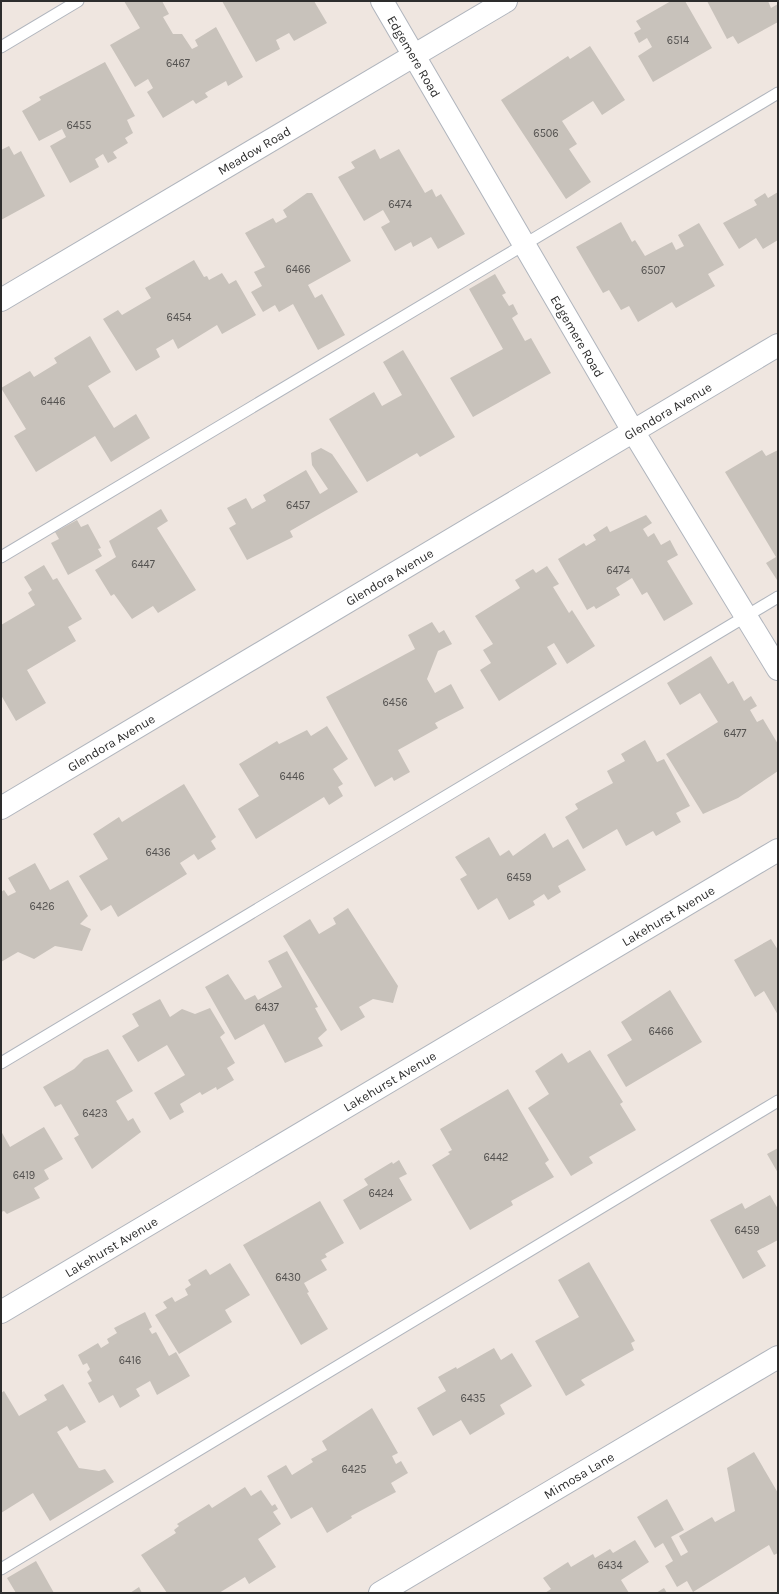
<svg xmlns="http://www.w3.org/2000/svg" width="779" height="1594" font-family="Karla,sans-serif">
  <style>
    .building { fill: #c8c2bb }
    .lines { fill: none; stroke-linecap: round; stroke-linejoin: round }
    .lane-casing { stroke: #b0b5bd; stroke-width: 13 }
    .street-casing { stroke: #b0b5bd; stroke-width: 24 }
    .secondary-casing { stroke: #b0b5bd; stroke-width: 24 }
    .lane { stroke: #fff; stroke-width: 11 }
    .street { stroke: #fff; stroke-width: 22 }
    .secondary { stroke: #fff; stroke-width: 22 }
    .labels { text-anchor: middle; stroke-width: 4; stroke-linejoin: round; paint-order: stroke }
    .number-label { font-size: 11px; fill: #545250 }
    .street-label { font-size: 13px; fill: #2d2d2d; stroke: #fff }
  </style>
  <rect width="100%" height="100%" fill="#efe6e0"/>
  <path class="building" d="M124,1H162L169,14L163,17L173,34H182L192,49L198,46L195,40L216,27L243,77L228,86L226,81L205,93L208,97L196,104L193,100L163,118L147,92L153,88L148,79L135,87L110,45L140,28Z
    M222,1H314L327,23L294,41L289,33L276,40L280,49L256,62Z
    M671,1H685L712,48L653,82L638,56L652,47L647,38L639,43L634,33L641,29L636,21Z
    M707,1H768L771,8L778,4V22L738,44L733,36L727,39Z
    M590,46L625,100L602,115L593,101L562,121L577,144L569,149L591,182L566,199L501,100L568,56L570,59Z
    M105,62L135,116L127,120L133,133L125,138L128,143L113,152L117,158L108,163L103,154L95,159L99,167L70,183L50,146L66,137L62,129L39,141L22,111L41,100L39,97Z
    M9,146L14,155L21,151L45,196L1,220V150Z
    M375,149L380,159L399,149L425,193L432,189L436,197L441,194L465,234L438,249L431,237L413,247L411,242L395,251L381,227L390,222L383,210L364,221L338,177L355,168L351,162Z
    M778,192V240L763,249L756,238L739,249L723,223L757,205L754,200L765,193L768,198Z
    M307,193H312L351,261L308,285L315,298L322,294L345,335L318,350L293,304L279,312L275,305L263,312L251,292L262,286L254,272L265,267L245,233L273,218L276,223L287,217L283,210Z
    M621,222L632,242L635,240L645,256L672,242L676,250L684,246L678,235L699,223L724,265L708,274L715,286L676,308L672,302L638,322L629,306L621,310L609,290L603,293L576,247Z
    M194,260L204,277L207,276L209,280L222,273L229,284L236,280L256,315L222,334L217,325L178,349L173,339L156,349L160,357L136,371L103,319L118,310L122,315L151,298L145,288Z
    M495,274L506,293L502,295L509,306L513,304L518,314L512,318L525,341L531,338L551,373L473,417L450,378L503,349L469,289Z
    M90,336L111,372L88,386L114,428L136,414L150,438L111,462L95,436L36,472L14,436L26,429L1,388L30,371L34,377L57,363L54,358Z
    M403,350L455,437L420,457L417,453L367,482L329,419L374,392L382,406L402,395L383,362Z
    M321,448L332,454L358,492L290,531L293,537L247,560L229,528L236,524L227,508L246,498L252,509L266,501L263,495L306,470L320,494L328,489L312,465L311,453Z
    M762,450L766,456L778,450V580H777L766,563L776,557L725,472Z
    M161,509L168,521L157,528L196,590L158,613L153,606L132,619L114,594L111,596L95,570L116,557L109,541Z
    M646,515L652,523L643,529L648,537L654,533L661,545L670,540L678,555L667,561L693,604L664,621L647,592L642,595L632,578L616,588L620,595L596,609L594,606L587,610L558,559L584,543L586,546L596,540L593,535L607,526L610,532Z
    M77,520L81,527L88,524L101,548L98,549L102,556L68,575L51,543L59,539L55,532Z
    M44,565L53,580L57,578L82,619L68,627L76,641L27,670L46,703L16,721L1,695V625L35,605L28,593L32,590L24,577Z
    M547,566L559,584L553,587L569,613L572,610L595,646L567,664L554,643L547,647L557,664L499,701L480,670L491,663L483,650L493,644L475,616L520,588L515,580L533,569L536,573Z
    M432,622L439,633L444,630L452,644L438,651L427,679L435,693L451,684L464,708L435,723L438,728L398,750L410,772L394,781L392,777L375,787L326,697L415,649L408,635Z
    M711,656L728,684L733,681L744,701L751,696L757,706L750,710L757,722L763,719L778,744V771L738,798L703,814L666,754L718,722L700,693L680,705L667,683Z
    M327,726L348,759L333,769L343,784L338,787L343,796L329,805L324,797L256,839L238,809L259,796L239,764L277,741L279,744L307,730L311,736Z
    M645,740L657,762L664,759L690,806L676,813L681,822L656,836L653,831L626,846L617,829L583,849L565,817L578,809L575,804L613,783L607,771L625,761L621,754Z
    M184,784L216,837L211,841L216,849L198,860L194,854L180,863L187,874L118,917L111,905L101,911L79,876L108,859L93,834L119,817L122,822Z
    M545,833L553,848L568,839L586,870L558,886L561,892L548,900L544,894L533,901L535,905L509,920L497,898L478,910L460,879L467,875L455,857L489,837L500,856L509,850L513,856Z
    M35,863L50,890L68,880L88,916L80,924L91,929L82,951L55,946L34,959L18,952L1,962V892L4,890L8,896L16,892L8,878Z
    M348,908L398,986L393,1003L373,999L359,1007L365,1017L341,1031L283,936L310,919L319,934L336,924L333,918Z
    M771,939L778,950V1015L764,991L755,997L734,960Z
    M287,951L318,1007L315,1008L327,1030L318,1038L323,1046L285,1063L264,1024L235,1040L205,987L228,974L245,1000L255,995L258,1000L282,987L268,961Z
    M670,990L702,1042L626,1087L607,1055L632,1040L621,1022Z
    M160,999L170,1017L182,1009L195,1014L210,1008L225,1033L220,1037L235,1063L227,1068L234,1080L217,1090L216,1087L202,1095L200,1092L180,1104L184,1112L170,1120L154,1093L185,1075L167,1045L138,1062L122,1036L139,1026L132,1014Z
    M108,1049L133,1091L116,1101L128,1121L133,1118L141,1132L92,1169L74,1138L79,1135L61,1104L55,1107L43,1087L74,1069L84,1059Z
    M590,1050L623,1102L620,1104L636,1130L589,1157L593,1163L571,1176L528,1108L549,1094L535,1071L562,1053L568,1063Z
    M508,1089L549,1160L545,1163L554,1177L511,1201L513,1205L470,1230L432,1165L450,1154L448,1152L452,1150L440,1129Z
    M44,1127L63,1159L44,1170L49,1179L34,1188L40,1198L7,1214L4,1211L1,1212V1131L10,1147Z
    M778,1148V1173L767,1154Z
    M399,1160L407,1174L399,1178L412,1200L360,1230L343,1200L368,1185L364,1179L392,1162L393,1164Z
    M770,1195L778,1209V1240L757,1251L766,1266L743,1279L710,1220L742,1203L745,1209Z
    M320,1201L344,1243L325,1254L327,1257L321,1260L327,1270L304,1283L309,1292L307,1293L328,1329L301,1345L243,1245Z
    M589,1262L635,1341L631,1343L634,1350L581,1380L585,1385L566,1396L535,1341L579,1317L558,1280Z
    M230,1263L250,1295L225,1310L232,1322L179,1354L155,1315L167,1308L163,1302L172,1297L175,1302L188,1295L185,1289L191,1285L188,1280L206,1269L210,1275Z
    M145,1312L152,1327L149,1329L152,1334L156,1332L169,1356L176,1352L190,1376L157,1395L150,1381L136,1389L140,1396L120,1408L113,1395L99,1403L88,1383L92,1381L87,1372L90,1369L87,1363L83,1365L78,1355L98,1343L101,1348L109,1343L107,1339L117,1333L114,1328Z
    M494,1348L501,1360L512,1353L532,1386L500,1405L505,1414L470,1435L461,1420L433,1436L417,1408L446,1391L438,1377L456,1367L457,1369Z
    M63,1384L86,1422L70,1431L67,1426L57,1432L79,1468L99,1471L105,1469L114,1482L50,1521L33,1493L1,1513V1393L4,1391L19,1416L47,1400L44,1395Z
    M372,1408L398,1453L392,1456L396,1464L401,1461L408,1473L391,1483L396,1492L351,1516L352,1518L327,1533L312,1507L291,1519L267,1476L286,1465L292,1475L313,1462L311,1459L327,1450L322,1441Z
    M754,1452L778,1493V1553L774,1555L769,1545L693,1592L687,1581L677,1587L665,1566L673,1561L663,1543L655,1548L637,1517L667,1499L684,1530L671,1537L681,1556L688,1552L679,1536L712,1517L715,1522L735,1511L727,1468Z
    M245,1487L251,1496L261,1490L272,1506L275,1504L278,1509L273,1512L281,1524L258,1539L276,1567L249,1584L245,1577L219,1593H167L141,1555L176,1533L174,1530L179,1526L177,1524L209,1504L212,1508Z
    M635,1540L649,1562L621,1580L629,1593H545L551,1589L543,1578L568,1562L571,1567L593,1554L595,1558L610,1549L613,1553Z
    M36,1561L54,1593H16L7,1578Z
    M139,1587L142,1593H130Z
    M664,1588L667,1593H656Z"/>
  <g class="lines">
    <defs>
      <path id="lane" d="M1,47L78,1
        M1,557L778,93
        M1,1063L778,597
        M1,1569L778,1101"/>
      <g id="street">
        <path id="s1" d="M1,808L778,345"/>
        <path id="s2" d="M1,1312L778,850"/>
        <path id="s3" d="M380,1593L778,1357"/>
      </g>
      <g id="secondary">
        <path id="s4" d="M382,1L633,431L778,669"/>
        <path id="s5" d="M1,300L506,1"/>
      </g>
    </defs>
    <use href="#lane" class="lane-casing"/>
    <use href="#street" class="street-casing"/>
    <use href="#secondary" class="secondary-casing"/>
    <use href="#lane" class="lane"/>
    <use href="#street" class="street"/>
    <use href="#secondary" class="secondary"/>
  </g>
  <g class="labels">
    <g class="number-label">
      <text x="678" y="44">6514</text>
      <text x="178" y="67">6467</text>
      <text x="79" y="129">6455</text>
      <text x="546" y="137">6506</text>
      <text x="400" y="208">6474</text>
      <text x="298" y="273">6466</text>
      <text x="653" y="274">6507</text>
      <text x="179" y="321">6454</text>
      <text x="53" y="405">6446</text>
      <text x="298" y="509">6457</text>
      <text x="143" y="568">6447</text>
      <text x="618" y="574">6474</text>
      <text x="395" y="706">6456</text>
      <text x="735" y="737">6477</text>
      <text x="292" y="780">6446</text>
      <text x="158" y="856">6436</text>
      <text x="519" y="881">6459</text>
      <text x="42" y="910">6426</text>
      <text x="267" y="1011">6437</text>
      <text x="661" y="1035">6466</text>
      <text x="95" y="1117">6423</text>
      <text x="496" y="1161">6442</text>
      <text x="24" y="1179">6419</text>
      <text x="381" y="1197">6424</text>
      <text x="747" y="1234">6459</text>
      <text x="288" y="1281">6430</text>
      <text x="130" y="1364">6416</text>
      <text x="473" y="1402">6435</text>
      <text x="354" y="1473">6425</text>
      <text x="610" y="1569">6434</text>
    </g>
    <g class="street-label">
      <text dy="5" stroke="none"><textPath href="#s4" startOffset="64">Edgemere Road</textPath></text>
      <text dy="5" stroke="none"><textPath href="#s5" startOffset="294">Meadow Road</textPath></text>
      <text dy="5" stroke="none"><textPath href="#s4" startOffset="388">Edgemere Road</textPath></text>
      <text dy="5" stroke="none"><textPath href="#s1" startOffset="776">Glendora Avenue</textPath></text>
      <text dy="5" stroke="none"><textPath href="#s1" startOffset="452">Glendora Avenue</textPath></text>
      <text dy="5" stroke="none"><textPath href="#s1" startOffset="128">Glendora Avenue</textPath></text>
      <text dy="5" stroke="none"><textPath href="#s2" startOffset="776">Lakehurst Avenue</textPath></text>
      <text dy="5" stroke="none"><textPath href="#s2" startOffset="452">Lakehurst Avenue</textPath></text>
      <text dy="5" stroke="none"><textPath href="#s2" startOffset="128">Lakehurst Avenue</textPath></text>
      <text dy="5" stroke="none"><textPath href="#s3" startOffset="231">Mimosa Lane</textPath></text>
    </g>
  </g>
  <rect width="779" height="1594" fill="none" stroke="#2d2d2d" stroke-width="4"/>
</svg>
